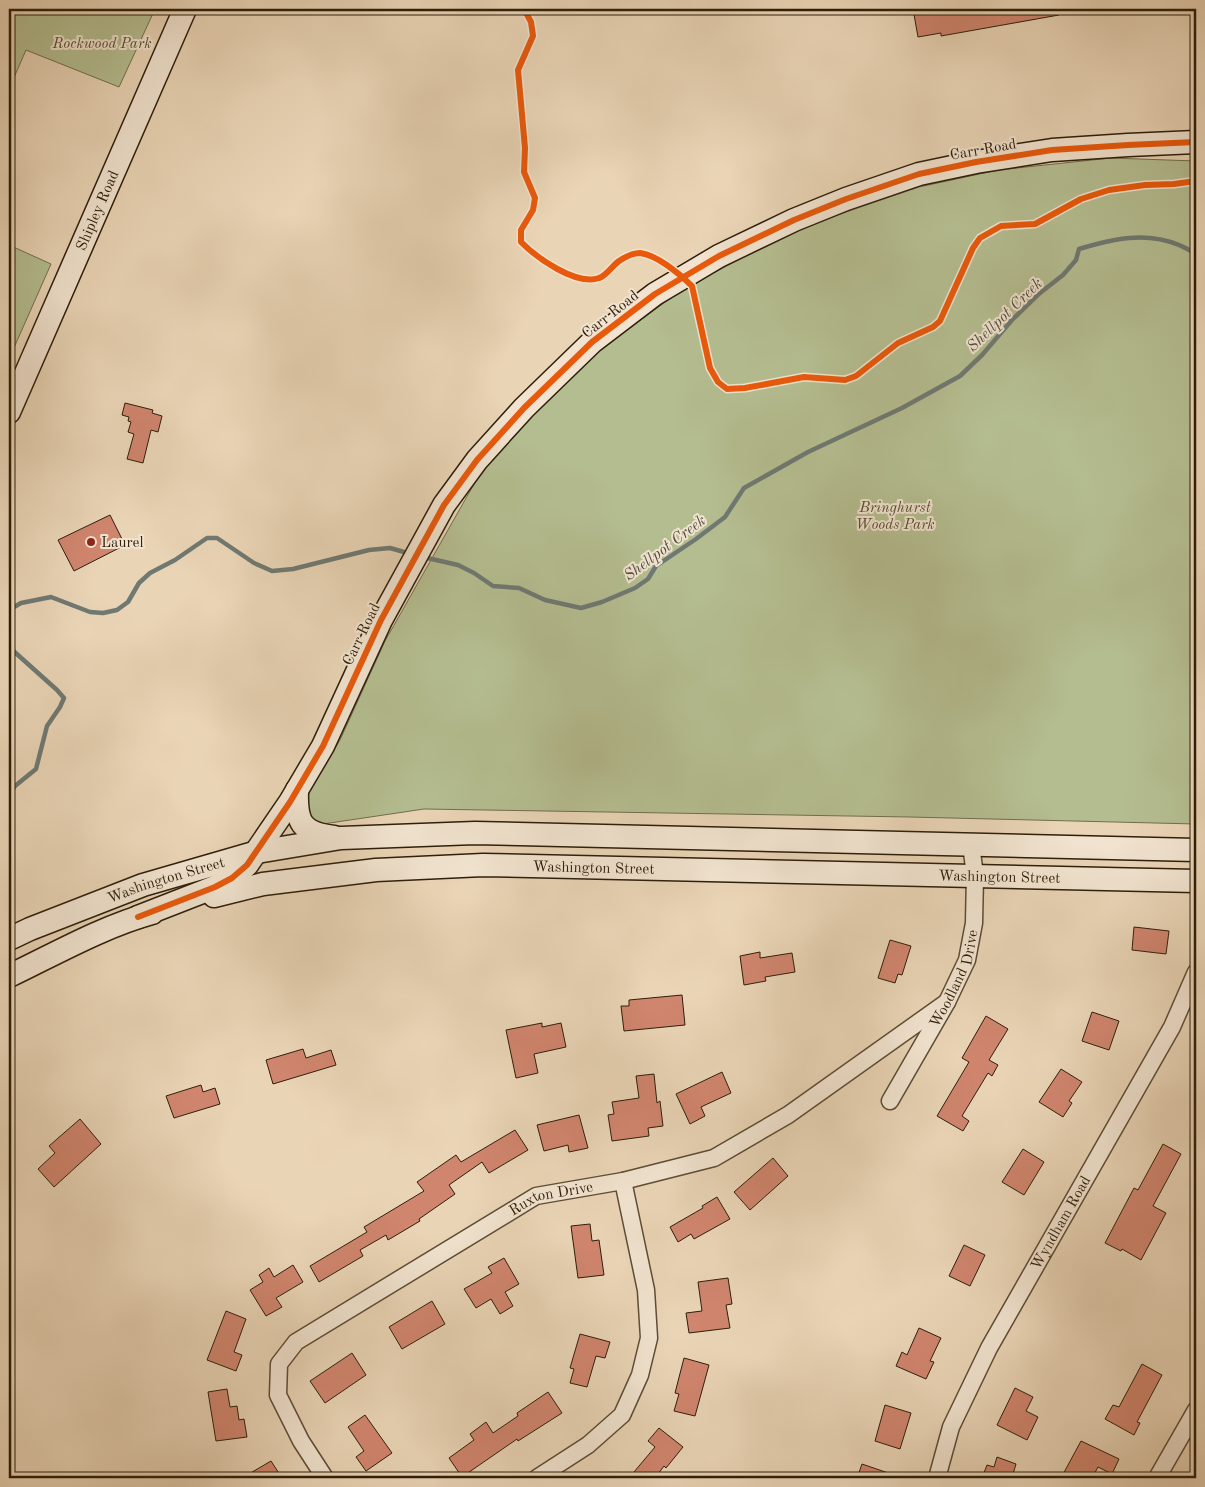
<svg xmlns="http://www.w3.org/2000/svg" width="1205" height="1487" font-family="'Old Standard TT',serif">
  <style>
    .green { fill: #b4bd90; stroke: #716e4d }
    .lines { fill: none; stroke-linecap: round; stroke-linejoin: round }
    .stream { stroke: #6f7972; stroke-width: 4.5 }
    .building { fill: #d0856e; stroke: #2e1e0a }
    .street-casing { stroke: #5d4c35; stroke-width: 19 }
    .secondary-casing { stroke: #2e1e0a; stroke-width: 25 }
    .street { stroke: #f1e3cf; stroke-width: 16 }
    .secondary { stroke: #f1e3cf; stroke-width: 22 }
    .cycleway-casing { stroke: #f1e3cf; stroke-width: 9 }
    .cycleway { stroke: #e8590c; stroke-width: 6 }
    .poi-dot { fill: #8f2418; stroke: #f1e3cf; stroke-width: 2 }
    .labels { text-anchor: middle; stroke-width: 4; stroke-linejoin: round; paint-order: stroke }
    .park-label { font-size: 15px; font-style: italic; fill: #564e32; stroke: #f1e3cf }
    .street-label { font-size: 15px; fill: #2e1e0a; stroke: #f1e3cf }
    .poi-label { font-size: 15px; fill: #2e1e0a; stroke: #f1e3cf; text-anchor: start }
    .water-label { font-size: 16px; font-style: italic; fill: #4e4c3e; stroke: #f1e3cf }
  </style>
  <rect width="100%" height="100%" fill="#e9d4b5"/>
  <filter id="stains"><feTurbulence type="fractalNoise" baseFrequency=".004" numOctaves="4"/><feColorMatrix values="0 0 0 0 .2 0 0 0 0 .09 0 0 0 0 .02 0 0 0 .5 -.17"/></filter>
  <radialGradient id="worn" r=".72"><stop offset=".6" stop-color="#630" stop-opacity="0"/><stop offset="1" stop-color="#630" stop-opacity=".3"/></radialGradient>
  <path class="green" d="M9,9H155L119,87L26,50L9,89Z
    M1111,158L1196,161V824L910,817L424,809L323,824L313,822L306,814L308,793L340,740L385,641L482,470L533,410L599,350L686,287L802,227L919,187L998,170Z
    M9,245L51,264L9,359Z"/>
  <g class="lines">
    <path class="stream" d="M423,557L458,565L474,573L493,586L519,588L545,600L581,608L602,602L635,588L648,579L656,566L696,539L725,517L744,488L808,452L902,408L960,376L982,355L1012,320L1040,293L1063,275L1076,260L1079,249C1113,239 1145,231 1179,245C1185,248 1191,250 1196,255
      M9,610L21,603L51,597L90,612L103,613L117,610L128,602L139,583L150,573L175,560L207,538H217L254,563L272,571L293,569L369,550L390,548L411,554
      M9,647L57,690L64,698L60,707L47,726L36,769L15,786L9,795"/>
  </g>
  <path class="building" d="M913,9H1058L1059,15L941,36V33L918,37Z
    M125,403L153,410L152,413L162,416L158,432L151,430L143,463L127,459L134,434L128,432L131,422L128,421L129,417L122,415Z
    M110,515L125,545L74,571L58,540Z
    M1134,927L1169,931L1166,954L1132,950Z
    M890,940L911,946L902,975L898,974L895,983L878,978Z
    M760,952V958L792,953L795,972L765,977L766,981L744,985L740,956Z
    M682,995L685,1025L624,1031L621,1006H629V1000Z
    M1092,1012L1119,1021L1109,1050L1082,1041Z
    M986,1016L1008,1029L989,1060L998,1065L992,1076L988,1073L962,1116L969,1121L963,1131L937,1116L969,1062L962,1058Z
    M542,1023V1027L561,1023L566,1047L534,1054L538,1073L516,1078L506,1030Z
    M303,1049L306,1058L331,1050L336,1065L273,1084L266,1060Z
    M1061,1069L1082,1082L1069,1101L1072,1103L1063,1117L1039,1102Z
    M722,1072L731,1093L701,1107L705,1116L690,1124L676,1094Z
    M654,1074L657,1103L660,1101L663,1126L648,1128L649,1136L612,1141L608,1115L614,1114L612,1102L639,1098L636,1076Z
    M201,1085L203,1092L215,1088L220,1104L174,1118L166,1096Z
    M579,1115L588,1148L569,1152L568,1145L544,1151L537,1125Z
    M80,1119L101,1144L54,1187L38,1169L55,1153L49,1146Z
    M515,1130L528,1150L489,1173L482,1162L449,1185L455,1194L419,1219L420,1221L388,1240L386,1235L360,1250L363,1256L319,1282L310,1266L367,1232L364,1227L424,1191L417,1182L456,1155L461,1162Z
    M1163,1144L1181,1154L1153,1206L1166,1213L1141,1260L1122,1249L1121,1251L1105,1243L1134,1188L1138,1190Z
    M1023,1149L1044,1162L1024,1195L1002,1182Z
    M773,1158L788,1176L750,1210L734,1192Z
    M717,1197L730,1219L694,1239L691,1234L678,1242L670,1227L703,1208L702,1206Z
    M590,1224L592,1241L599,1240L604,1275L578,1278L571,1226Z
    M964,1245L985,1255L970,1286L949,1276Z
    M504,1258L519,1284L505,1292L513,1306L500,1314L491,1299L476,1308L464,1289L492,1273L488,1267Z
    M293,1265L303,1282L276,1298L282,1307L266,1316L250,1290L263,1282L259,1275L269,1268L274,1277Z
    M728,1278L732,1304L726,1305L730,1328L689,1333L686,1313L702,1311L698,1282Z
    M432,1301L445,1324L402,1349L389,1327Z
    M226,1311L246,1319L234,1352L242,1355L236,1371L207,1360Z
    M919,1328L941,1338L930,1361L934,1362L926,1379L896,1366L902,1352L907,1355Z
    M580,1334L610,1342L605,1358L596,1356L587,1387L570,1383L574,1369L570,1368Z
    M352,1353L366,1375L325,1403L310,1381Z
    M684,1358L709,1365L695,1416L674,1411L679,1394L675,1393Z
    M1142,1364L1162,1375L1137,1422L1140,1423L1134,1435L1105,1419L1113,1405L1119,1407Z
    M1015,1388L1033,1397L1026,1411L1038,1417L1027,1440L997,1425Z
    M227,1389L230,1407L237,1406L239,1420L244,1419L247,1437L216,1441L208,1392Z
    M548,1392L562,1413L518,1441L517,1439L462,1477L449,1458L474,1440L470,1434L486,1422L493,1433L518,1416L517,1413Z
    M885,1405L911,1413L900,1449L875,1441Z
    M365,1415L392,1453L366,1471L356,1457L364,1451L348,1427Z
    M659,1428L683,1447L666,1468L664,1466L655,1478H641L634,1472L655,1447L648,1441Z
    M1081,1441L1119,1459L1112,1474L1098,1467L1092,1478H1061Z
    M997,1457L1016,1464L1013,1474L1020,1476V1478H982L987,1465L994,1467Z
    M271,1461L282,1478H242Z
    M862,1464L897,1476V1478H857Z"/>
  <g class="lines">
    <defs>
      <g id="street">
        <path id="s1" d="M890,1101L947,1002L967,960L974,923L975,875L971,845"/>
        <path id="s2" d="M325,1478L301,1441L278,1395L279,1364L296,1342L536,1196L623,1181L714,1158L788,1115L947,1002"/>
        <path d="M537,1478L588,1445L622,1415L640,1375L649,1338L646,1290L623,1181"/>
        <path id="s3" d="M937,1478L951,1427L989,1348L1172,1027L1196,972"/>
        <path d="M1157,1478L1196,1410"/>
      </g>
      <g id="secondary">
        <path id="s4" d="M9,412L185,9"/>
        <path d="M297,790C296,821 300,833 334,837"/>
        <path id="s5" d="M214,896L263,884L376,870L483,865L1196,881"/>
        <path d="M138,917L215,887L232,878L247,865L290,802L323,746L381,620L444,505L477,460L524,408L592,342L655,294L719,256L794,220L846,199L919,174L976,162L1052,150L1128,145L1196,142"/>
        <path id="s6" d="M9,939L30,929L143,885L257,852L341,838L475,833L1196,850"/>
        <path d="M9,976C55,954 102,927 152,913"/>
      </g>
    </defs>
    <use href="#street" class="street-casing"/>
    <use href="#secondary" class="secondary-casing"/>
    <use href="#street" class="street"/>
    <use href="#secondary" class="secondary"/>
    <defs>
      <path id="cycleway" d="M524,9L531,22L533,36L518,70L525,148L524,172L535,198L533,210L521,230V242C537,258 576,286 599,278C606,276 612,266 619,261C625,257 633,253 640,253C657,255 680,274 692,286L710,368L718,382L727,389L745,388L804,377L845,380L856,376L898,343L933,327L940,321L973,248L980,238L1001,226L1035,224L1081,199L1109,190L1145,185L1174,184L1196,181
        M138,917L215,887L232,878L247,865L290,802L323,746L381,620L444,505L477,460L524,408L592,342L655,294L719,256L794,220L846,199L919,174L976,162L1052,150L1128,145L1196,142"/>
    </defs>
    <use href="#cycleway" class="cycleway-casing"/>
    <use href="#cycleway" class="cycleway"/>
  </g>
  <circle class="poi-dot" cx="91" cy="542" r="5"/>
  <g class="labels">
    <g class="park-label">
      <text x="102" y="48">Rockwood Park</text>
      <text x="895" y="512">Bringhurst<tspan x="895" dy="17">Woods Park</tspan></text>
    </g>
    <g class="street-label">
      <text transform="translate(983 149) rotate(-10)" y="5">Carr Road</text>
      <text dy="5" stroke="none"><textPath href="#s4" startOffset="220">Shipley Road</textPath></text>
      <text transform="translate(610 314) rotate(-38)" y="5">Carr Road</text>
      <text transform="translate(361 634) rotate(-64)" y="5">Carr Road</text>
      <text dy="5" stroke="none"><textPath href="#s5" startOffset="382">Washington Street</textPath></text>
      <text dy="5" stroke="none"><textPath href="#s5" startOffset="788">Washington Street</textPath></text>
      <text dy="5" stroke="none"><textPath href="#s6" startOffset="168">Washington Street</textPath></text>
      <text dy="5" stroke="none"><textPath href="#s1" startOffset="139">Woodland Drive</textPath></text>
      <text dy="5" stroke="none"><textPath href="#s2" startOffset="449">Ruxton Drive</textPath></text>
      <text dy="5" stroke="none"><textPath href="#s3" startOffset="285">Wyndham Road</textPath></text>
    </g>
    <g class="poi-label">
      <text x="101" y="547">Laurel</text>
    </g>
    <g class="water-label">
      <text transform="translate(1004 314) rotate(-44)" y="6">Shellpot Creek</text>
      <text transform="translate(664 547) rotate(-37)" y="6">Shellpot Creek</text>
    </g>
  </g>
  <rect width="1205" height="1487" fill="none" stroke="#e9d4b5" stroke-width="30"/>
  <rect x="10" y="10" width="1185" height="1467" fill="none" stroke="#2e1e0a" stroke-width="2.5"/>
  <rect x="15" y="15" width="1175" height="1457" fill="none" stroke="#2e1e0a"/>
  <rect width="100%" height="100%" filter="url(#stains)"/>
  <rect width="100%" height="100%" fill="url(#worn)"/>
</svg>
